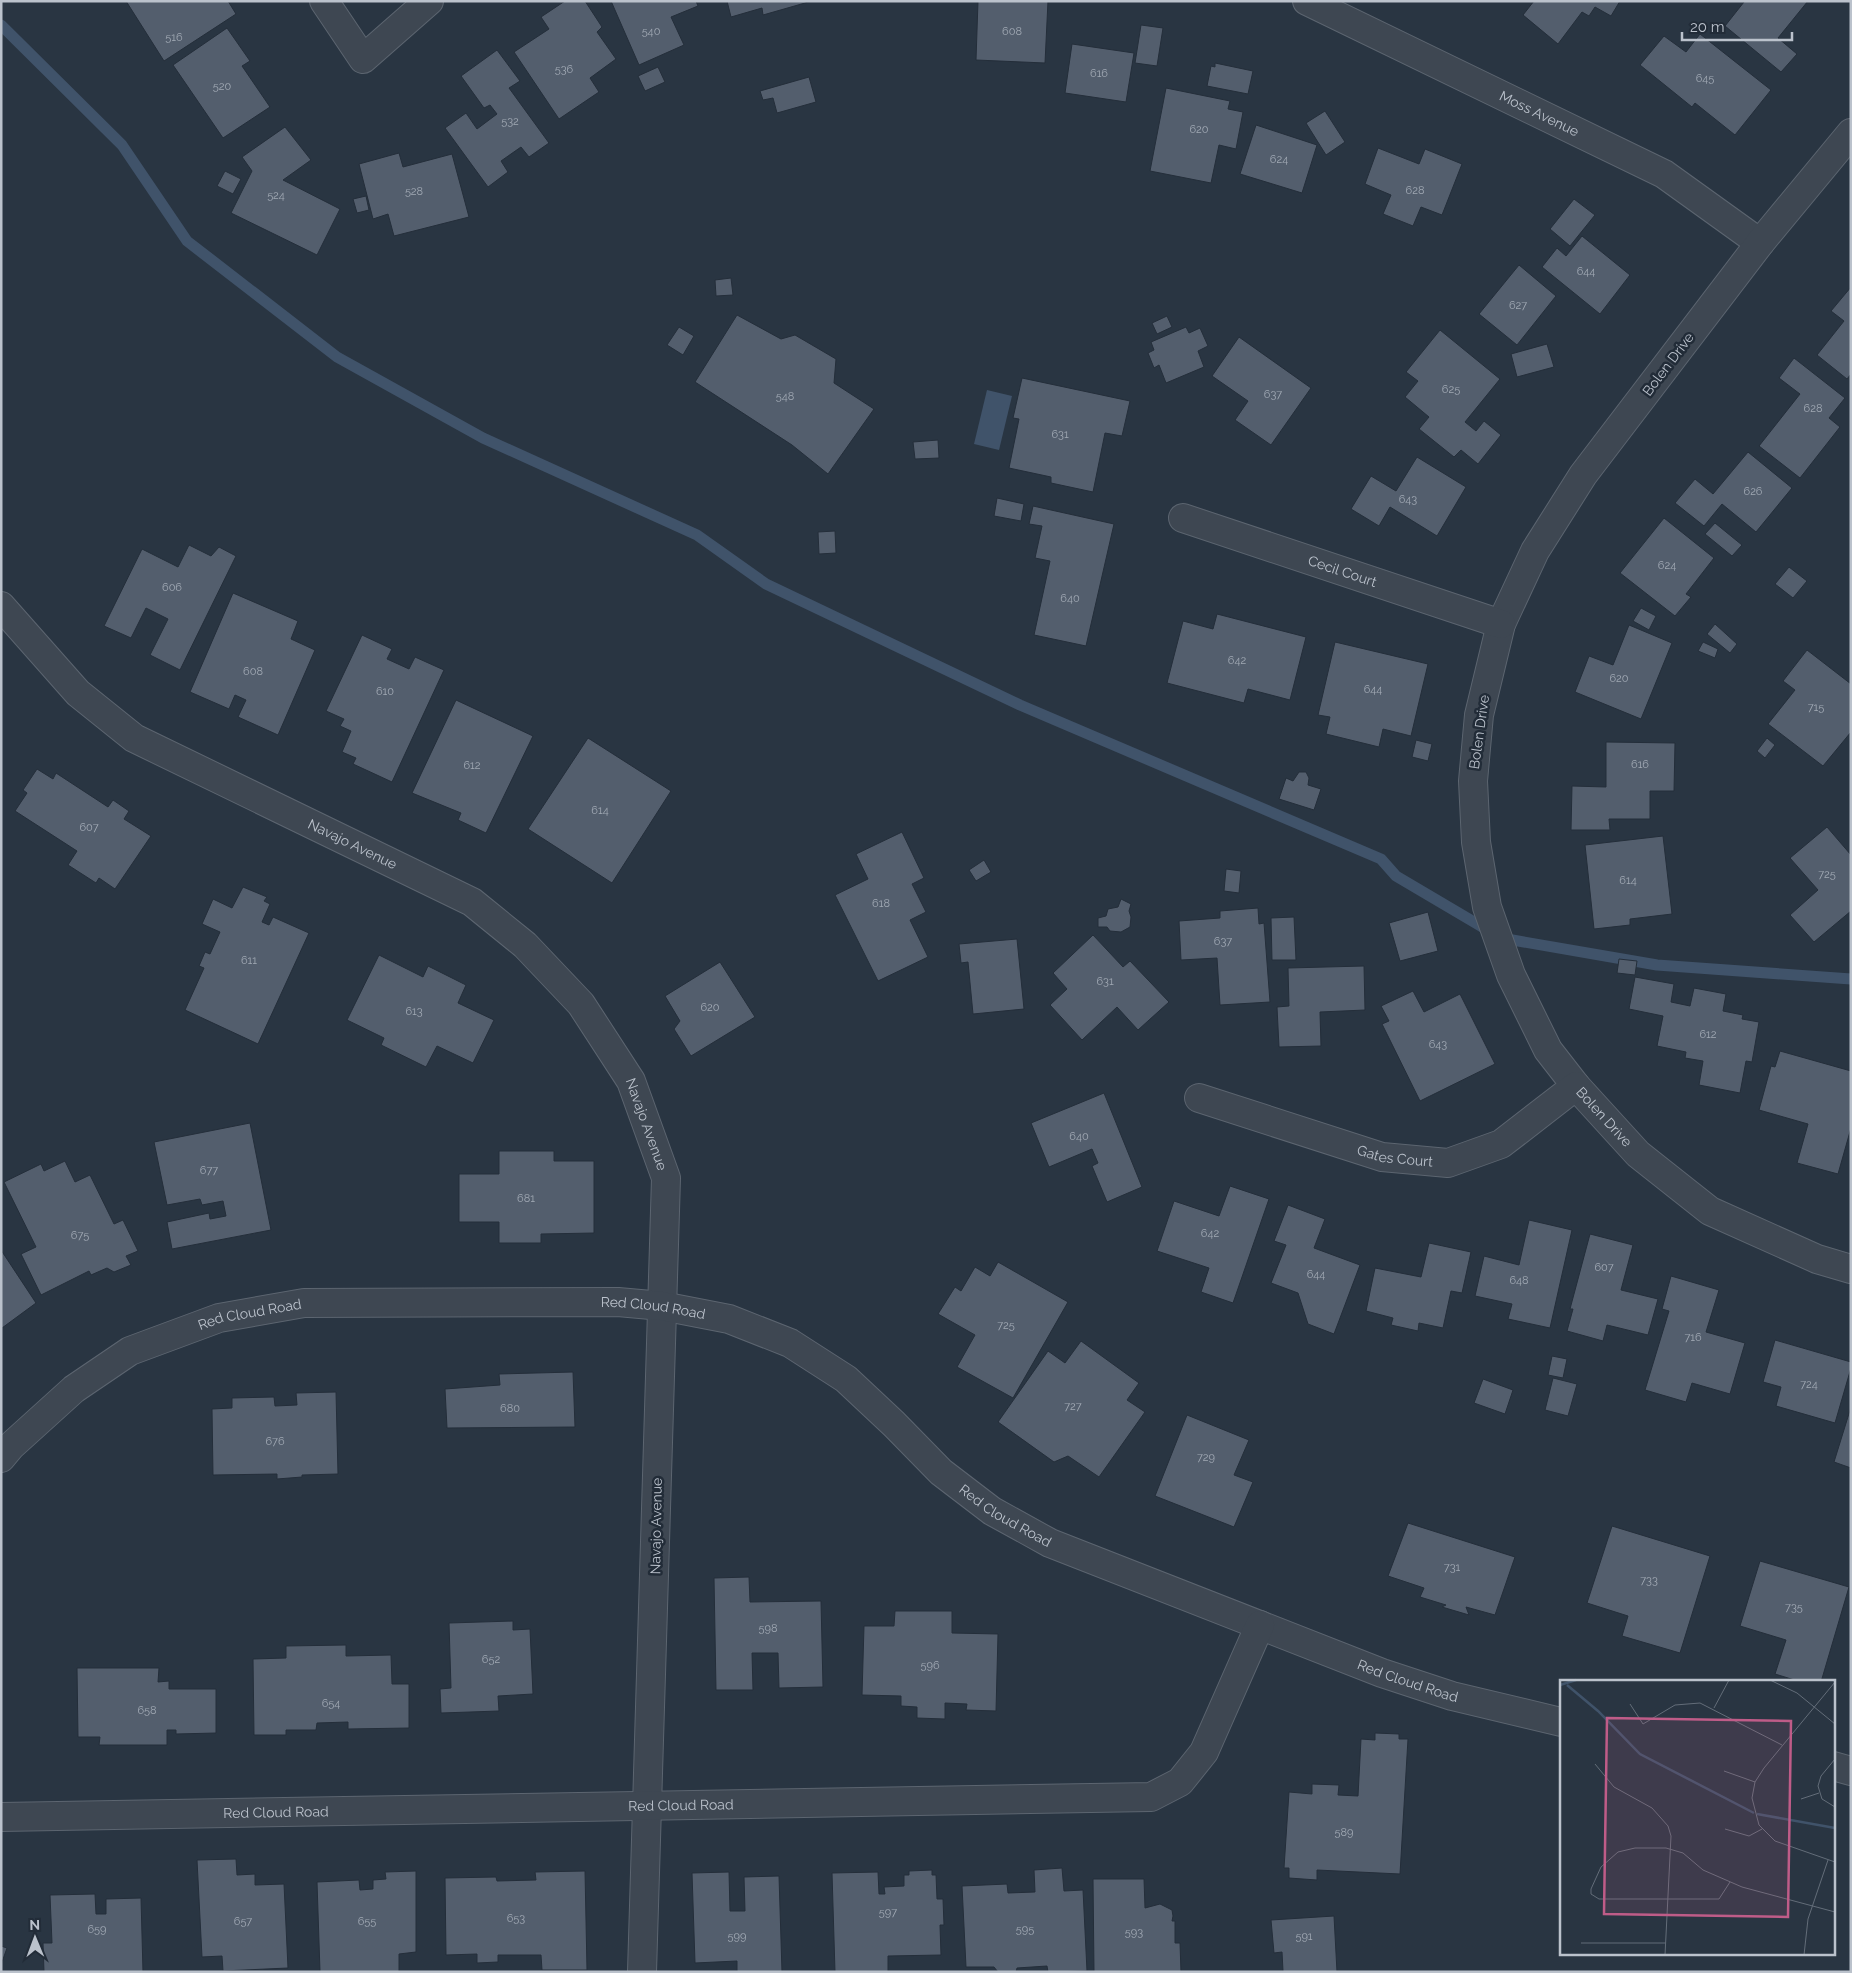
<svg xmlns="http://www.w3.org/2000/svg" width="1852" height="1973" font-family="Raleway,sans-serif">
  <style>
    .water { fill: #40536a }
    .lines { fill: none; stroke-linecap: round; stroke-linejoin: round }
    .stream { stroke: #40536a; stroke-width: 11 }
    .building { fill: #535e6d; stroke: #242e3a }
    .minor-casing { stroke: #5c6570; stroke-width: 30 }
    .minor { stroke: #3e4752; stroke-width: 28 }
    .labels { text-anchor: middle; stroke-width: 5; stroke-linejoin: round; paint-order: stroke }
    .number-label { font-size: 11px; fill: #a1a9b4 }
    .street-label { font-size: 14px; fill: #bbc2cc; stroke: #222c38 }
    .inset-river { fill: none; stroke: #40536a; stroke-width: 2.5 }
    .inset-road { fill: none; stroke: #636d79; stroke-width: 1 }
    .view { fill: #bf5c88; fill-opacity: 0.15; stroke: #bf5c88; stroke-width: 2.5 }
    .inset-edge { fill: none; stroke: #bbc2cc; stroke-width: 2.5 }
  </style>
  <rect width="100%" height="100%" fill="#293542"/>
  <path class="water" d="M987,390L1012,396L999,450L974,444Z"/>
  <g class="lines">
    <path class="stream" d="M1,25L122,145L187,241L337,357L483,438L697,535L766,584L1020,705L1381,859L1396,876L1501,938L1657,965L1851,979"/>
  </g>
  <path class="building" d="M126,1H228L236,14L164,61Z
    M565,1H585L602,27L597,32L616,59L590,78L599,92L559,119L514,52L549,29L541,17Z
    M611,1H696L698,6L671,17L684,45L639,65Z
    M727,1H812L763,15L762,8L731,17Z
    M978,1H1048L1045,63L976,60Z
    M1534,1H1620L1611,16L1595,7L1589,16L1582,12L1558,44L1523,15Z
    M1742,1H1808L1778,38L1797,54L1781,72L1725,26L1744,2Z
    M1141,25L1163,28L1157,66L1135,63Z
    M227,28L250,61L242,66L270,107L223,138L173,65Z
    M1700,34L1771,90L1735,135L1695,103L1692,107L1640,65L1664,36L1686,52Z
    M1072,44L1134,53L1126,102L1065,93Z
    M497,50L520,81L509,88L549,143L529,157L521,147L501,161L508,172L488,187L445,128L466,113L477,129L497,114L490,105L484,108L461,76Z
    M1215,63L1253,71L1248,94L1207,86L1211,66L1215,67Z
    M658,67L665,82L645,91L638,76Z
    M809,77L816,102L777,113L773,98L763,100L760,91Z
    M1166,88L1230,101L1228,109L1243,112L1236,149L1219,145L1211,183L1150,171Z
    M1325,111L1345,142L1326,155L1306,123Z
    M1256,125L1317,145L1302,193L1240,174Z
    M285,127L311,160L283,180L340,209L317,255L231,213L252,171L242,157Z
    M1378,148L1419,164L1425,149L1462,164L1442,215L1421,207L1413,226L1383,214L1391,195L1365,184Z
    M399,153L403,167L452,154L469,217L394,236L388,214L373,219L359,164Z
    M225,171L241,179L233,194L217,186Z
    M366,196L369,210L357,213L353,199Z
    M1574,199L1595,215L1570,246L1550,229Z
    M1582,236L1630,275L1600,314L1542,267L1557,248L1566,256Z
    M1519,265L1556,296L1517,345L1479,314Z
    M731,278L733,295L716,296L715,280Z
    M1851,287V374L1847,379L1817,355L1844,321L1831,311Z
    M737,315L781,339L795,335L836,359L834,383L874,409L828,474L792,445L695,382Z
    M1167,316L1172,327L1157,334L1152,323Z
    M679,327L694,336L683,355L667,345Z
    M1186,327L1189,333L1200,328L1208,346L1198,351L1204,367L1166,383L1159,365L1154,368L1148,353L1154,350L1151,342Z
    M1440,330L1500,379L1465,422L1476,431L1484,421L1501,435L1478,464L1461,450L1454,457L1419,429L1429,417L1405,397L1418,381L1406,372Z
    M1239,337L1311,388L1271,445L1235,420L1248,401L1212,376Z
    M1547,344L1554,367L1517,377L1511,354Z
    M1794,358L1845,398L1829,418L1840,427L1800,478L1759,446L1800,394L1779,378Z
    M1022,378L1130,401L1122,436L1105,433L1093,492L1051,483V477L1009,468L1019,419L1013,418Z
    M938,440L939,458L915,459L913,442Z
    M1748,452L1792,488L1756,532L1722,504L1704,526L1675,503L1695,479L1713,494Z
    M1417,457L1466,487L1437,536L1390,507L1379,526L1351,509L1371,476L1396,491Z
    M997,498L1024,504L1021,521L994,516Z
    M1033,506L1114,524L1086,646L1034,635L1050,561L1035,558L1042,526L1029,524Z
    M1664,518L1714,558L1686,594L1691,597L1675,616L1620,573Z
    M1715,523L1742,545L1732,556L1705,534Z
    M835,531L836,553L819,554L818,532Z
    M189,545L211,556L219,547L236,556L180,670L150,655L168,619L146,608L131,638L104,626L142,549L178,567Z
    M1789,567L1807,581L1793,598L1775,584Z
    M233,593L298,621L291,639L315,650L278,735L238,717L246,700L235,695L229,709L190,692Z
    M1641,608L1656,616L1649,630L1633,621Z
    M1217,614L1306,637L1290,700L1248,689L1244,703L1167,683L1183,621L1213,629Z
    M1715,624L1737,644L1730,653L1707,634Z
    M1629,625L1672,643L1641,719L1575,692L1589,656L1613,665Z
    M362,635L392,649L387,659L409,669L415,657L444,670L392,782L353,764L356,758L342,752L351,731L340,726L344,719L326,711Z
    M1335,642L1428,664L1411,736L1383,729L1379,747L1326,734L1330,717L1318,715Z
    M1703,642L1718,649L1715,658L1698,651Z
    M1807,650L1851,684V732L1823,766L1768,724L1795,690L1783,681Z
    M456,700L533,736L486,833L458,820L461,813L412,793Z
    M588,738L671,791L612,883L528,829Z
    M1767,738L1775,745L1765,758L1757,751Z
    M1416,740L1432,744L1428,761L1412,757Z
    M1606,742L1675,743L1674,791H1650V819H1609L1610,830H1571L1572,786L1606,787Z
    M37,769L53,779L56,773L108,807L113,800L129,811L124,819L151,836L115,889L99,878L96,883L68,865L77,851L15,811L27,793L23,790Z
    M1299,772H1306L1309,778L1308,785L1321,789L1314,810L1279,799L1286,778L1293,781Z
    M1827,827L1851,855V911L1814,942L1790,915L1818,890L1790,858Z
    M902,832L924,878L912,884L926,912L910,920L928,957L878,981L835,895L868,879L856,854Z
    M1663,836L1672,914L1630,919V925L1594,929L1585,845Z
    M984,860L991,872L976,881L969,870Z
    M1226,869L1241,871L1239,893L1224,891Z
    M243,887L267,897L264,901L270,904L262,922L269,925L273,917L309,933L258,1044L185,1010L204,968L199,966L205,952L210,954L220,932L202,924L213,899L232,908Z
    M1121,899L1131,904L1129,911L1131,917L1130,927L1121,932L1110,931L1107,927H1098V918L1106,916L1108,909L1118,907Z
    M1258,908L1259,924L1264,923L1270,1002L1220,1005L1217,958L1181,960L1179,921L1220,918V911Z
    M1428,912L1438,951L1400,961L1389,923Z
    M1294,917L1296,960H1272L1271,918Z
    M1093,935L1123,967L1130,961L1169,1002L1138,1030L1117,1007L1082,1040L1050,1005L1067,989L1053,973Z
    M1017,939L1024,1009L973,1014L968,962L961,963L959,944Z
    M379,955L423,977L428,966L466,985L458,1003L494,1020L473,1063L437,1046L426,1067L381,1045L384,1038L347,1020Z
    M1619,959L1637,961L1635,975L1617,973Z
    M720,962L755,1017L691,1056L674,1029L680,1021L665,996Z
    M1364,966L1365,1010L1320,1012L1321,1046L1279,1047L1277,1007L1289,1006L1288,968Z
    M1635,977L1674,984L1671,1002L1690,1006L1694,988L1726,994L1723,1011L1743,1015L1742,1019L1759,1022L1752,1062L1746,1061L1740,1093L1699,1085L1703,1061L1685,1058L1686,1052L1657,1046L1663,1016L1629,1009Z
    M1413,991L1424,1012L1460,994L1495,1064L1420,1101L1382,1024L1389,1021L1381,1006Z
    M1780,1051L1851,1071V1128L1838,1174L1797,1163L1808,1124L1759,1110L1771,1066L1775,1067Z
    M1104,1093L1142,1187L1107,1202L1092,1166L1098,1163L1092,1149L1049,1167L1031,1123Z
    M250,1123L271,1230L172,1249L167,1222L209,1213L210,1219L226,1216L223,1201L202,1205L200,1199L167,1205L154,1142Z
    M499,1151H554V1161H594V1233L541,1234V1243H499V1222H459V1174H499Z
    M65,1161L75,1182L90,1175L114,1224L123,1220L138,1251L126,1256L131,1265L114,1272L107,1268L91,1275L89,1271L41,1295L21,1254L36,1247L4,1182L41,1164L44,1171Z
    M1230,1186L1269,1199L1233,1303L1201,1292L1209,1268L1157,1251L1174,1201L1219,1216Z
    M1288,1205L1325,1219L1314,1248L1360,1265L1334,1334L1308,1324L1298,1293L1271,1283L1286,1245L1274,1241Z
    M1529,1220L1572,1230L1550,1328L1508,1319L1512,1304L1475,1296L1484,1256L1519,1265Z
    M1590,1234L1633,1245L1621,1290L1658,1299L1648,1335L1607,1325L1603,1341L1567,1331L1573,1309H1570Z
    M1429,1243L1471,1252L1462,1293L1451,1291L1443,1328L1419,1323L1418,1331L1391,1325L1393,1318L1366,1311L1375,1268L1421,1277Z
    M1,1250L36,1303L2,1328H1Z
    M998,1262L1068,1302L1013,1398L957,1367L975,1335L938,1314L955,1287L961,1291L975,1267L990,1276Z
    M1671,1276L1719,1290L1706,1332L1745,1343L1730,1394L1692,1383L1686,1402L1645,1390L1669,1311L1662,1309Z
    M1775,1340L1851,1362V1368L1835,1423L1776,1406L1781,1387L1763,1382Z
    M1081,1341L1139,1383L1127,1400L1145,1412L1099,1477L1068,1456L1054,1462L998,1422L1048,1351L1065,1363Z
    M1552,1356L1567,1359L1563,1378L1548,1375Z
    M573,1372L575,1427L447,1428L445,1389L500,1385L499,1374Z
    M1553,1378L1577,1384L1568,1416L1545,1410Z
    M1483,1379L1513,1390L1505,1414L1474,1403Z
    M336,1392L338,1474L302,1475V1477L277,1479V1474L213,1475L212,1409L232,1408V1398L274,1397L275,1406L297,1405L296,1393Z
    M1851,1407V1468L1834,1462Z
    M1187,1415L1249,1440L1234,1475L1253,1482L1234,1527L1155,1496Z
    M1408,1523L1515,1557L1495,1615L1466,1607L1469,1615L1442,1607L1446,1605L1420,1597L1424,1588L1388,1576Z
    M1612,1526L1710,1556L1680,1653L1622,1636L1628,1616L1587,1603Z
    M1760,1561L1849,1587L1821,1682H1801L1775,1674L1786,1640L1740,1626Z
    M749,1577L750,1602L821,1601L823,1687L779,1688L778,1653H752L753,1690H716L714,1578Z
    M895,1611H952V1633L998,1634L996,1711L966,1710L967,1704L945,1703V1719L917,1718V1707L901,1706V1696L862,1695L864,1626H894Z
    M513,1621V1630L530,1629L533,1694L498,1696L499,1711L441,1713L440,1689L451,1688L449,1623Z
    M346,1645V1656L391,1655L392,1684H409V1728L348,1729V1722L317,1723L316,1730H286V1735H254L253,1659L286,1658V1646Z
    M77,1668H159L158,1682L169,1681V1689H216V1733L176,1734V1730H167V1745H99L100,1737H78Z
    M1375,1733L1399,1734V1739H1408L1400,1874L1317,1870V1880L1289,1878V1868H1284L1289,1792L1312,1794V1784L1339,1785L1338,1795L1358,1796L1361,1739L1375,1740Z
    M236,1859L237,1875L255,1874V1885L284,1884L288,1968L223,1971L222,1956L202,1957L197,1860Z
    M1062,1868L1064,1891L1083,1890L1087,1971L1048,1972L1047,1966L1017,1968L1016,1972H998L994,1967H966L962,1886L1007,1884L1008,1893L1035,1892L1034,1870Z
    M932,1870V1875H936L937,1899H943L944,1925H940L941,1955L888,1956V1972H835L832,1873L878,1872L879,1894H885L884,1887L904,1886V1875H909V1871Z
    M416,1871V1952L399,1954V1972H320L317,1882L359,1880L360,1890L373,1889V1880L386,1879L385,1872Z
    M585,1871L587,1970H542L541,1955H498V1962L477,1963V1954L446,1955L445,1878L496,1877L497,1881L536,1880L535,1872Z
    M729,1872L730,1911H745L744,1877L779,1876L782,1972H737V1961L695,1963L692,1873Z
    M1093,1879H1144L1145,1908L1160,1904L1172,1910L1173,1916L1172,1921H1175V1943H1180L1181,1972H1094Z
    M95,1894L96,1914H106V1899L141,1898L143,1972H44L43,1943H52L50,1895Z
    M1334,1916L1337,1972H1279L1283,1971L1282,1952L1274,1953L1271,1920Z
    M1,1946L7,1948L1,1965Z"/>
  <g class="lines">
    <defs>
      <g id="minor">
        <path d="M324,1L363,59L429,1"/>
        <path id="s1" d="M1307,1L1664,174L1760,243"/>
        <path id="s2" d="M1851,133L1760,243L1583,475L1535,551L1501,624L1479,715L1473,781L1476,842L1487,907L1511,975L1548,1050L1576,1086L1638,1154L1710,1211L1817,1259L1851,1269"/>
        <path id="s3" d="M1183,518L1501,624"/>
        <path id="s4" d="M1,606L78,693L134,738L472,902L525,945L581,1004L631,1081L666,1178L642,1972"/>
        <path id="s5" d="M1199,1098L1382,1157L1448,1163L1501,1144L1576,1086"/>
        <path id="s6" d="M1,1458L11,1446L74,1389L130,1351L219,1318L304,1303L618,1302L662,1306L729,1319L790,1343L846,1379L894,1424L941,1472L992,1511L1050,1543L1382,1673L1452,1696L1561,1722"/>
        <path d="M1833,1766L1851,1771"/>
        <path id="s7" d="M1,1817L1151,1797L1180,1782L1204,1752L1260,1625"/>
      </g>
    </defs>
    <use href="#minor" class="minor-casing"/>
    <use href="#minor" class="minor"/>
  </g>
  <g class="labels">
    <g class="number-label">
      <text x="651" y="35">540</text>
      <text x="1012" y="35">608</text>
      <text x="174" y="41">516</text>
      <text x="564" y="73">536</text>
      <text x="1099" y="77">616</text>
      <text x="1705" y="82">645</text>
      <text x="222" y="90">520</text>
      <text x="510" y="125">532</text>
      <text x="1199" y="133">620</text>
      <text x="1279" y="163">624</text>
      <text x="1415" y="194">628</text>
      <text x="414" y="195">528</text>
      <text x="276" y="199">524</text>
      <text x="1586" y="275">644</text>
      <text x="1518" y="309">627</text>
      <text x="1451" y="393">625</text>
      <text x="1273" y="398">637</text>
      <text x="785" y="400">548</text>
      <text x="1813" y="412">628</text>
      <text x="1060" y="438">631</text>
      <text x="1753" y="495">626</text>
      <text x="1408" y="503">643</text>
      <text x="1667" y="569">624</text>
      <text x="172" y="591">606</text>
      <text x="1070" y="602">640</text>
      <text x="1237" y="664">642</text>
      <text x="253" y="675">608</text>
      <text x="1619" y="682">620</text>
      <text x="1373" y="693">644</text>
      <text x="385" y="695">610</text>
      <text x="1816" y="711">715</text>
      <text x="1640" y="768">616</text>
      <text x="472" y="769">612</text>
      <text x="600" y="814">614</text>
      <text x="89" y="831">607</text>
      <text x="1827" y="878">725</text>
      <text x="1628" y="884">614</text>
      <text x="881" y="907">618</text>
      <text x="1223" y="945">637</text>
      <text x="249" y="964">611</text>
      <text x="1105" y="985">631</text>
      <text x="710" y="1011">620</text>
      <text x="414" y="1015">613</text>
      <text x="1708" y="1038">612</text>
      <text x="1438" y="1048">643</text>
      <text x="1079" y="1140">640</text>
      <text x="209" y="1174">677</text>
      <text x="526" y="1202">681</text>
      <text x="1210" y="1237">642</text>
      <text x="80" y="1239">675</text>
      <text x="1604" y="1271">607</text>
      <text x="1316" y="1278">644</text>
      <text x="1519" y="1284">648</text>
      <text x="1006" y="1329">725</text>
      <text x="1693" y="1341">716</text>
      <text x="1809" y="1388">724</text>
      <text x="1073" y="1410">727</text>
      <text x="510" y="1412">680</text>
      <text x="275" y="1445">676</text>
      <text x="1206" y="1461">729</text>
      <text x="1452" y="1571">731</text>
      <text x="1649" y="1584">733</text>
      <text x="1794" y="1611">735</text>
      <text x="768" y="1632">598</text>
      <text x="491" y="1663">652</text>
      <text x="930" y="1669">596</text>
      <text x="331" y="1707">654</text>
      <text x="147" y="1714">658</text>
      <text x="1344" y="1836">589</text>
      <text x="888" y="1916">597</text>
      <text x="516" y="1922">653</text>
      <text x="243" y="1925">657</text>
      <text x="367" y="1925">655</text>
      <text x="97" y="1933">659</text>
      <text x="1025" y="1933">595</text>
      <text x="1134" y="1936">593</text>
      <text x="737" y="1940">599</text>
      <text x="1304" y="1940">591</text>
    </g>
    <g class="street-label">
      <text dy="5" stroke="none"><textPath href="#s1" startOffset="258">Moss Avenue</textPath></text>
      <text transform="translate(1668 364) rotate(-53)" y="5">Bolen Drive</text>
      <text dy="5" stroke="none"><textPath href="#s3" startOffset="168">Cecil Court</textPath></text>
      <text transform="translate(1479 732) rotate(-82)" y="5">Bolen Drive</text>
      <text dy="5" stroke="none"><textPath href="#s4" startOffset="431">Navajo Avenue</textPath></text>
      <text dy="5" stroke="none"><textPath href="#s2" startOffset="1135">Bolen Drive</textPath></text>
      <text dy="5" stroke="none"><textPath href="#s4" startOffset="851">Navajo Avenue</textPath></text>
      <text dy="5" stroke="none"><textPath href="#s5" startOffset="205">Gates Court</textPath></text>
      <text dy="5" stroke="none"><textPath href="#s6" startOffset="699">Red Cloud Road</textPath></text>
      <text dy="5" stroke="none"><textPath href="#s6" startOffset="294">Red Cloud Road</textPath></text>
      <text dy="5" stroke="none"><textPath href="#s6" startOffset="1119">Red Cloud Road</textPath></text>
      <text transform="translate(656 1526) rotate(-89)" y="5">Navajo Avenue</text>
      <text dy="5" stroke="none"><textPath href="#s6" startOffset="1555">Red Cloud Road</textPath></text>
      <text dy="5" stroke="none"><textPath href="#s7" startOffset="680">Red Cloud Road</textPath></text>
      <text dy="5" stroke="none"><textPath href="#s7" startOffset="275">Red Cloud Road</textPath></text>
    </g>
  </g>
  <g transform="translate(1560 1680)">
    <rect width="275" height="275" fill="#293542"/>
    <path class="inset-river" d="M0,5L16,0M7,5L38,31L80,74L194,133M197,134L275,148"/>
    <path class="inset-road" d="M210,0L237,13L275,44M275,2L204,88L195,102L192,118L199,145L215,161L275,182M70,24L83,44L115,25L140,23L222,65M154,28L169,0M275,79L261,96L258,106L262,119L275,127M35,84L54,107L92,128L108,146L111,156L105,275M164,91L195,102M241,119L259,113M165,149L189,156L202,149M170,202L159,219H39L31,214V209L41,187L58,172L75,168H106L123,173L143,190L182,207L275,232M21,263H106M244,275L248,239L268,180"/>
    <path class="view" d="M47,38L231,41L228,237L44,234Z"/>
    <rect width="275" height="275" class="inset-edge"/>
  </g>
  <rect width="1852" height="1973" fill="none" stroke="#bbc2cc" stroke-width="5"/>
  <g transform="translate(35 1938) rotate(359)" stroke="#222c38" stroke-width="4" paint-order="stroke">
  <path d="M0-4L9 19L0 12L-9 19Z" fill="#bbc2cc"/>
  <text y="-8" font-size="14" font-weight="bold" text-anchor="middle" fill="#bbc2cc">N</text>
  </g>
  <path d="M1682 32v8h110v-8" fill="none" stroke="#bbc2cc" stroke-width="2.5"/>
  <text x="1690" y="32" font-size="15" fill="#bbc2cc" stroke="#222c38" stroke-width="4" paint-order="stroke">20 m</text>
</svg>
